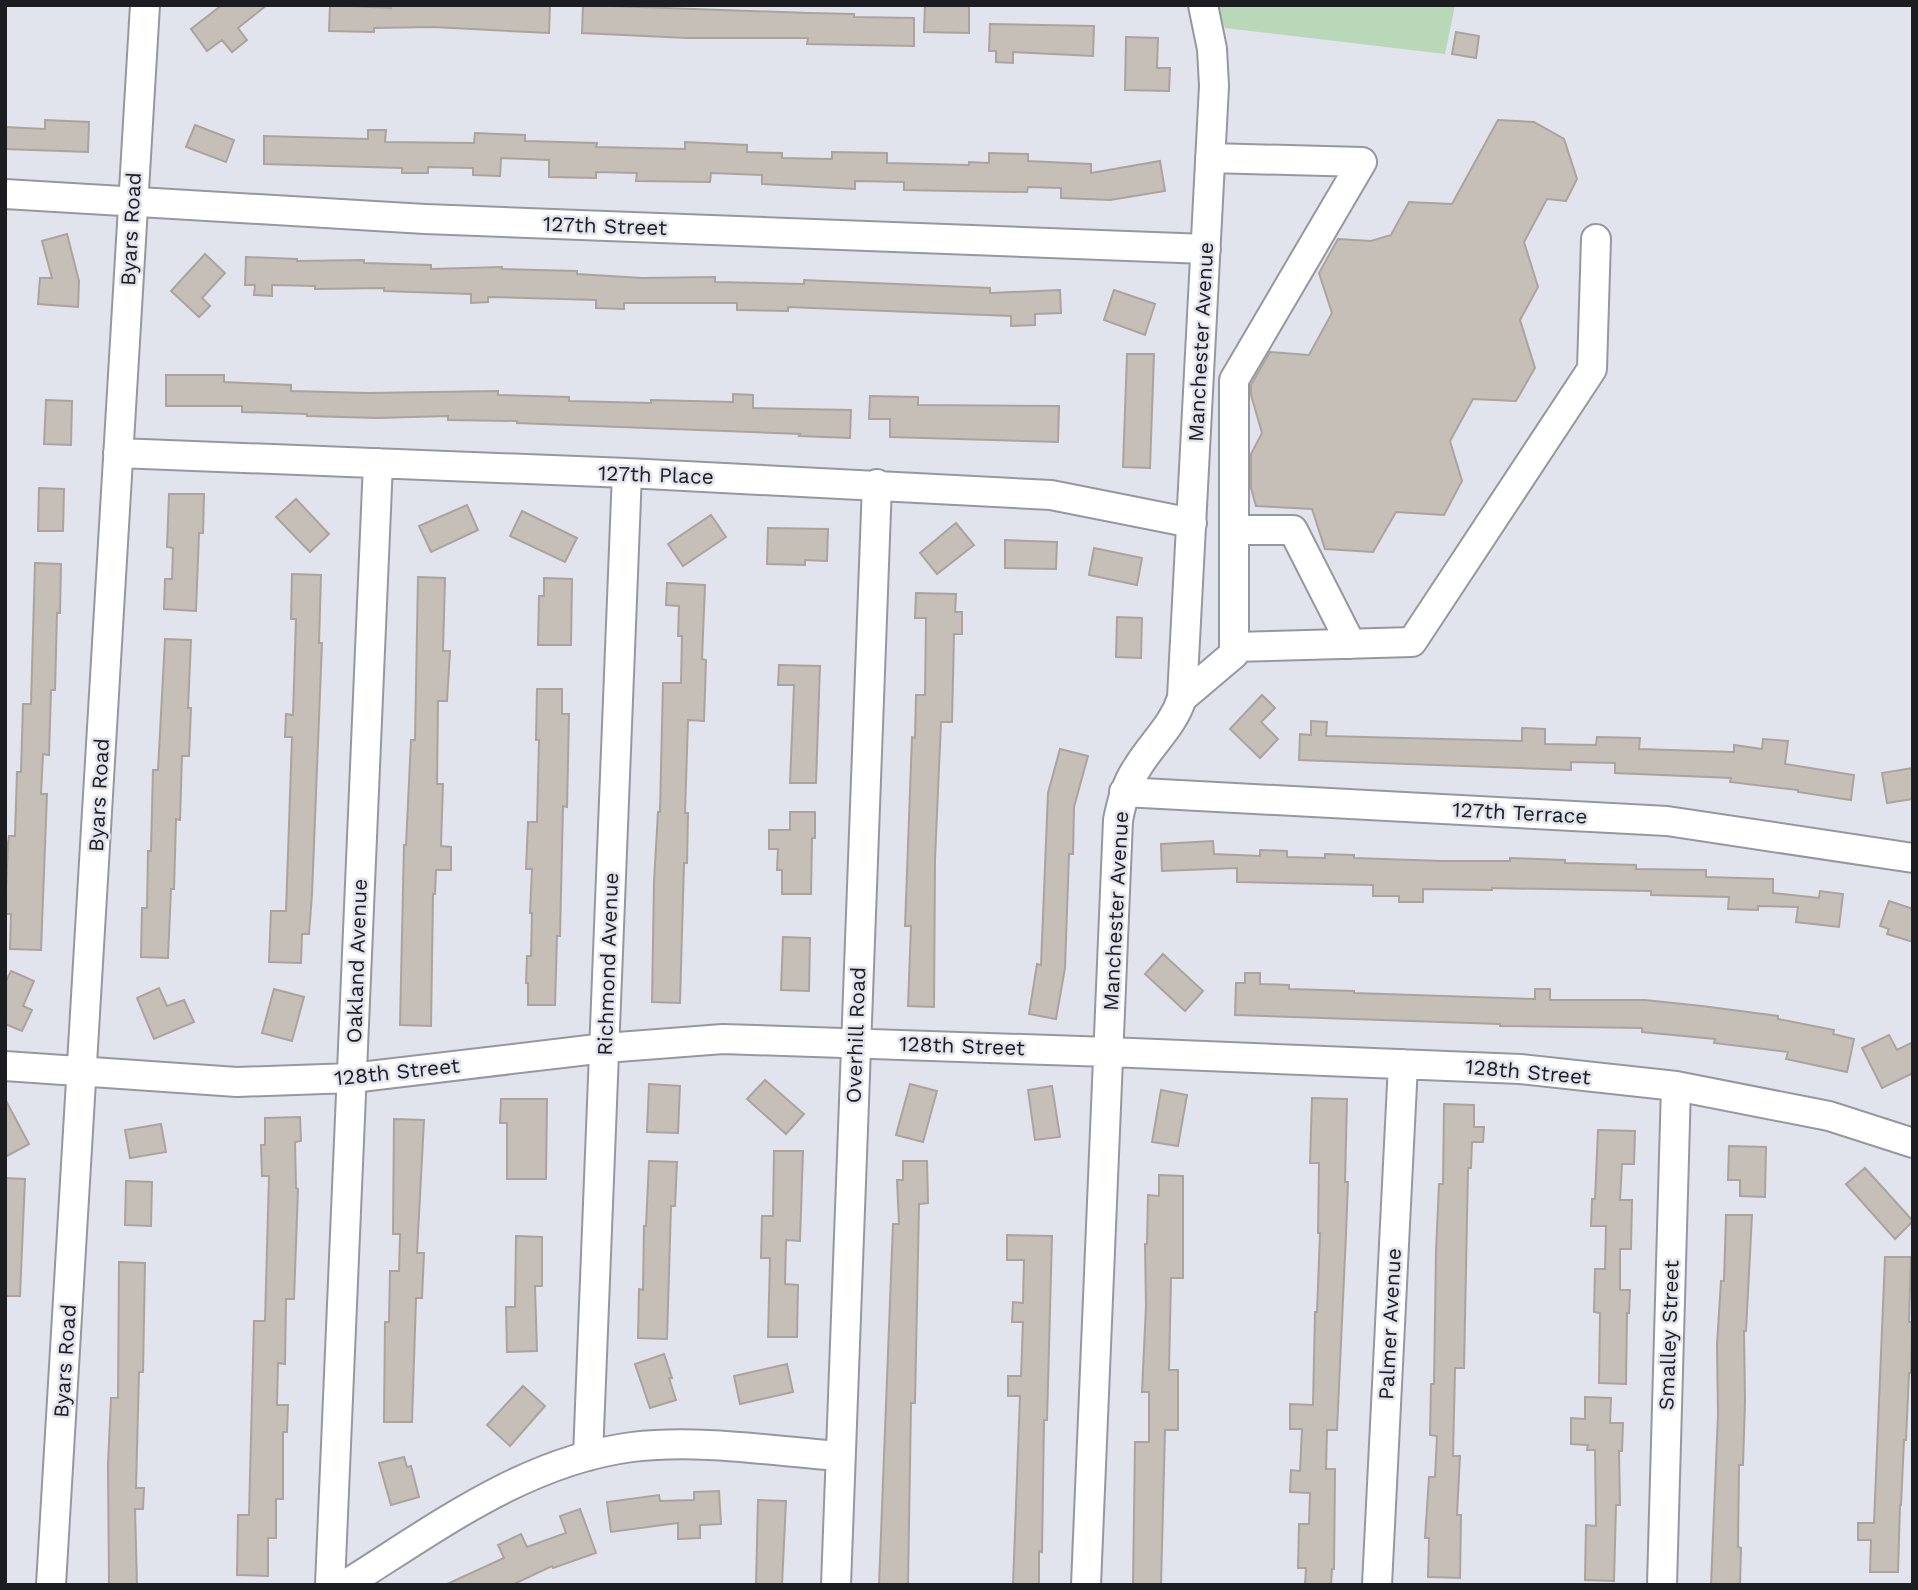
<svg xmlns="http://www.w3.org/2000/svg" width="1918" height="1590" font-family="'Work Sans',sans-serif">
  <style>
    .green { fill: #b8d8b7 }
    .building { fill: #c6bfb7; stroke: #aba49c; stroke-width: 2 }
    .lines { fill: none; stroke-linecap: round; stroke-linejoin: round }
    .minor-casing { stroke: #9698a1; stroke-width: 32 }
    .minor { stroke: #fff; stroke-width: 28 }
    .labels { text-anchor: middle; stroke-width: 5; stroke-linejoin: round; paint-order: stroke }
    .street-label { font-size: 21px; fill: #1c1d20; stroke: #e1e3ed }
  </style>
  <rect width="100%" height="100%" fill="#e1e3ed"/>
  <path class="green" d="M1216,5H1455L1445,54L1225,28Z"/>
  <path class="building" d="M222,5H267L238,28L247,40L232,52L222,40L207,51L191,29Z
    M330,5L391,8V5H550L549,33L433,27L374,28V32L329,31Z
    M583,5L809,13L854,14V17L914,18V46L807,44L808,38H687L582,33Z
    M925,5H969V33L924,32Z
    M990,24L1094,26L1093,56L1013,52V63L996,62V51H989Z
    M1456,32L1479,36L1476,58L1452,54Z
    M1126,37L1158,38L1157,68H1170L1169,91L1125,90Z
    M45,120L89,122L88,152L5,149V127L45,129Z
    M1498,120L1534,122L1564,139L1577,179L1566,201L1547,199L1524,242L1538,287L1520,320L1535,368L1516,401L1473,399L1450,441L1462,481L1444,515L1396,512L1373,552L1325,549L1312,509L1256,506L1251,488V454L1262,433L1251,395V385L1270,352L1309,355L1332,313L1319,273L1338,239L1371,241L1391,235L1409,202L1452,204Z
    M195,125L234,140L226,162L186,147Z
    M368,130H386L385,142L474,143L475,133L525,135V141L597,143L596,147L685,149V142L747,145V152L782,153V158L832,159V152L887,153V163L969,165V162L989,163V153L1028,154V161L1091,164V173L1160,161L1165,191L1110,200L1061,198V188L1028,187L1027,192L954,191L904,190V182L855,181V189L762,184V175L711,173L710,182L636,181L637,173L596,172V178L549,177V160L501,158L500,176L473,175V168L428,167V173H402V168L264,164V136L368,139Z
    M67,234L79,281L78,307L38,304L40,278H52L42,241Z
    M205,254L225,273L202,298L210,306L199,317L171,291Z
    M246,257L297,259V261L364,260V263L431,265V269L502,267V269L577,271V274L642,278L715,277V282L804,284V280L990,288V293L1060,290L1061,313L1035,314V325L1011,326V316L788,307V311L737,310V303H624V309L596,308V300L488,297V302L471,303V294L384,291V288L315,289V286L272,285V296L254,295L255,285H245Z
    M1114,290L1155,304L1145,335L1104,320Z
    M1127,354H1154L1150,468L1123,467Z
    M166,375H224V382L291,385V391L368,393L498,391V395L569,397V401L651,403V400L733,402V394L753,395V408L851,410L850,438L799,436L800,434L517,423V421L448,420V416L377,418L307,416V414L242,412V406H166Z
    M870,396L918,397V405L1059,406L1058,442L890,437V419H869Z
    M46,400L72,401L71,445L44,444Z
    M39,488L64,489L63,531H38Z
    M169,494H204L203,533H199L196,611L164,609L165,579H172L173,548L167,547Z
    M296,499L329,534L310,552L276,517Z
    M467,505L478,530L431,552L419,526Z
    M522,511L577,538L565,562L510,536Z
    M711,515L726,537L683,566L668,544Z
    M956,523L974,545L937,574L920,553Z
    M768,528L828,529L827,561L805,560V565L767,564Z
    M1005,540L1057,542L1056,569L1005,568Z
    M1094,548L1142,558L1137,585L1089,575Z
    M35,563L61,564L60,613H57L55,690H51L49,755L43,754L41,794H47L41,950L10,949L11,914H5L8,843L9,836H15L17,772H21L23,704H31Z
    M292,574L321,575L319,643H322L312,894L309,934H302L301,963L269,962L271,911H286L292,737H285L286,714L293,715L296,619H291Z
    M418,577L445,578L443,651H450L447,701H438L437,784H443L441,846L451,847V870H436L435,894H433L431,1026L400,1025L404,845H406L411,740H415Z
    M544,578L572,579L571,645H538L539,596H544Z
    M667,583L705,585L702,659L706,660L704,721L688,720L685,813H688L687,863H684L680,1003L652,1002L654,882L658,812H660L663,683H681L682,636H678L679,606L666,605Z
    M916,593L956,594L955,612H962V634H954L952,722H941L935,859L934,1007L908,1006L911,926H905L912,737L915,738L916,695H925L926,618H915Z
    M1117,617L1142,618L1141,658L1116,657Z
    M165,639L191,640L188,708H191L189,756H182L180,820L176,819L174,889H171L168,958L141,957L142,908H147L148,851H151L153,770H158Z
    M779,665L820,666L816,783H790L794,685H778Z
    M537,689H562V714H569L567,807L563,806L560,936H557L555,1005H528V983H526L527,956H531L532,913H530L532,869H526L528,822H537L539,740H536Z
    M1262,695L1275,708L1261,722L1278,739L1260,758L1230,729Z
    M1311,721L1327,722L1326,736L1522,741V728L1545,729V744L1596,745L1597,737L1640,738L1639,749L1734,752V745L1762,749L1763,739L1788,741L1785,764L1854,775L1851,800L1798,792V790L1730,782L1731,778L1615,773V763L1571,762V770L1299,760L1300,734L1311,735Z
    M1060,749L1088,756L1074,807L1073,854H1069L1065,968L1056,1019L1029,1014L1037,964L1041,965L1048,793Z
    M1913,768V799L1887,803L1882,773Z
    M790,812H815V838H812L811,894H782V870H777L778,849H769V830H790Z
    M1213,841L1214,854L1260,856V850L1287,851V857L1325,858V854L1354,855V858L1443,861H1510V858L1565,860V863L1636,865V869L1706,870V877L1773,879V893L1819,898L1820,891L1843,894L1839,927L1796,922L1798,907L1758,906V910L1728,909L1729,897L1651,895V891L1492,888V890L1423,889V902H1399V896H1373V885L1237,882V868L1162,871L1161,844Z
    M1889,901L1913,909V942L1887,934L1889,929L1880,926Z
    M783,937L810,938L809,991L781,990Z
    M1163,954L1203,991L1185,1011L1145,974Z
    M11,971L34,981L23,1006L32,1010L22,1031L5,1024V983Z
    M1245,973H1260V984L1289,985V989L1354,991V993L1535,999V989H1550V1000H1645L1702,1006L1778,1016V1019L1834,1030L1833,1034L1854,1039L1847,1072L1786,1059L1788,1052L1714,1043L1715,1039L1642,1032V1028L1500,1026V1024L1235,1015L1236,983H1245Z
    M159,988L167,1006L184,1000L194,1022L154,1039L137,998Z
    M274,989L304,997L292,1041L262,1033Z
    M1889,1035L1897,1050L1913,1042V1073L1882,1088L1862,1048Z
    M765,1080L804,1114L786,1134L747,1099Z
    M649,1084L680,1086L678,1133L647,1132Z
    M910,1084L937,1091L923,1142L896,1135Z
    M1052,1086L1060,1137L1035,1140L1028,1090Z
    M1161,1090L1187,1095L1178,1146L1152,1142Z
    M1312,1098L1347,1099L1345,1182H1348L1346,1234L1337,1430H1327L1326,1469H1335L1334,1569H1332L1331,1585H1305L1306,1568H1298L1299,1524H1309L1310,1493L1290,1492L1291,1470L1300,1471L1302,1429H1290V1404L1313,1405L1315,1312H1317L1320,1233H1318L1319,1163H1310Z
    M5,1099L29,1144L5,1157Z
    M501,1099H547L546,1179H507V1123H500Z
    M1444,1104L1474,1105V1127H1484L1483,1142H1472L1471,1168H1468L1464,1368H1455L1453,1456H1460L1457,1515H1461L1460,1578L1428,1577L1429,1538H1425L1429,1477H1435L1437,1436L1430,1435L1431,1384H1434L1436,1251L1439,1184H1443Z
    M300,1117L301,1141L295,1142L296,1188L298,1189L294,1299H286L285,1364L278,1363L277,1405H288L287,1432H283V1499H276V1538H268V1576L237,1575L238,1515H249L254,1321H265L269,1176H262L261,1145H265V1118Z
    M394,1119L424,1120L417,1253H424L422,1298H416L412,1422H384L385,1322H389L390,1271H399L400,1234H393Z
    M161,1124L166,1152L130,1158L125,1130Z
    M1598,1130L1635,1131L1634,1164H1622L1620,1200H1632L1631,1249H1620V1290H1630L1629,1313H1627L1626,1384L1599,1383L1600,1313L1594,1312L1595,1269H1605L1606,1226H1591L1592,1199H1595Z
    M1729,1146L1766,1147L1765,1197L1740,1196V1180H1728Z
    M774,1151H803L800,1241L786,1240L785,1284L798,1285L797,1337H768L770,1258H761L762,1216H773Z
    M649,1161L677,1162L675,1206H671L667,1339L638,1338L639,1289L643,1290L644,1226H646Z
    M903,1161H927L928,1203L919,1204L915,1403H911L908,1585H879L893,1224H899L897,1180H903Z
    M1865,1168L1913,1221L1895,1239L1846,1184Z
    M1159,1175L1183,1176V1278H1171L1169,1370H1178V1430H1165L1161,1585H1133L1135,1442H1149V1392H1142L1146,1306L1145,1244H1147L1148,1195L1159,1196Z
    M5,1178L25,1179L20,1296H5Z
    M126,1181L152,1182L151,1226L125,1225Z
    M1726,1215H1752L1746,1331H1744L1745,1400L1743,1465H1739L1738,1547L1741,1548L1740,1585H1711L1718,1414L1717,1345L1721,1281H1724Z
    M1007,1235L1052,1236L1047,1420H1044L1042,1552L1039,1551V1585H1013L1020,1396H1008V1376H1021L1023,1322H1012L1013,1302L1023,1303L1024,1260H1007Z
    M516,1236L542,1237V1286H535L537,1351L507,1352L506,1307H515Z
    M1885,1257H1911L1909,1322H1912L1911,1373H1909L1906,1440H1904L1901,1505H1900L1898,1572H1870L1871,1540H1858V1523H1874Z
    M119,1262L145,1263L143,1372H139L136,1488H144L143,1509H135L137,1585H109L108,1464L111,1398H118Z
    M664,1354L672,1378H669L676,1400L650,1408L635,1364Z
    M787,1364L793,1392L740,1404L734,1376Z
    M523,1386L545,1406L510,1446L487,1425Z
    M1585,1397L1611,1398L1610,1423H1623L1622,1451H1619L1620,1505H1616L1614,1581L1585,1580L1586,1525L1596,1526L1595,1450H1587L1588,1445L1571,1444V1418L1585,1419Z
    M404,1457L407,1467L411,1466L419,1497L391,1505L379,1463Z
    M719,1491L721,1524L700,1525V1538L678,1539V1523L611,1532L607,1502L659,1495L660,1501L694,1500V1492Z
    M758,1500L786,1501L782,1585H756Z
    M580,1509L596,1553L553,1568L552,1566L512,1585H445L504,1558L498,1545L521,1534L527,1547L566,1533L560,1516Z"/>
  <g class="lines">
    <defs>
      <path id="minor" d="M5,194L425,219L1206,249
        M118,453L627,473L1051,495L1192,523
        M1234,530H1293L1351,644
        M1234,647L1412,642L1592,369L1596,239
        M1182,698L1234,654V380L1362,162L1210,158
        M1124,792L1667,821L1913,858
        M5,1066L237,1082L352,1078L605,1048L723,1039L1109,1052L1520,1069L1676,1086L1829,1116L1913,1143
        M588,1456L627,473
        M51,1585L145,5
        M330,1585L378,463
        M345,1585C435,1529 524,1461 632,1447C700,1439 771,1451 840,1456
        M836,1585L877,484
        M1086,1585L1118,820C1122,801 1126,784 1137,768C1152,743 1173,726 1182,698L1214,86L1212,49L1203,5
        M1377,1585L1403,1064
        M1662,1585L1676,1086"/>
    </defs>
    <use href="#minor" class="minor-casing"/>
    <use href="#minor" class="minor"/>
  </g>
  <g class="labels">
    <g class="street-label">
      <text transform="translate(605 226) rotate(2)" y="7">127th Street</text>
      <text transform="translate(131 229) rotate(-87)" y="7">Byars Road</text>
      <text transform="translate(1201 342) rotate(-87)" y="7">Manchester Avenue</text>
      <text transform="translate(656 475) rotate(2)" y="7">127th Place</text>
      <text transform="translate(99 795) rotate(-87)" y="7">Byars Road</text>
      <text transform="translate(1520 813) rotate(3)" y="7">127th Terrace</text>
      <text transform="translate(1116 911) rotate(-87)" y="7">Manchester Avenue</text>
      <text transform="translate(357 961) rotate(-88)" y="7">Oakland Avenue</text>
      <text transform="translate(608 964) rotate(-88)" y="7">Richmond Avenue</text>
      <text transform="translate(856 1035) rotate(-88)" y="7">Overhill Road</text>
      <text transform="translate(962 1046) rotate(2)" y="7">128th Street</text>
      <text transform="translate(397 1072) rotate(-6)" y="7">128th Street</text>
      <text transform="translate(1528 1072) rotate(5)" y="7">128th Street</text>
      <text transform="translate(1390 1324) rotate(-87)" y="7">Palmer Avenue</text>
      <text transform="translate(1669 1335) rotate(-88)" y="7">Smalley Street</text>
      <text transform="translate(65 1361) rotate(-86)" y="7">Byars Road</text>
    </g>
  </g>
  <rect width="1918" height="1590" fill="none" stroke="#1c1d20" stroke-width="14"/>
</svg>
